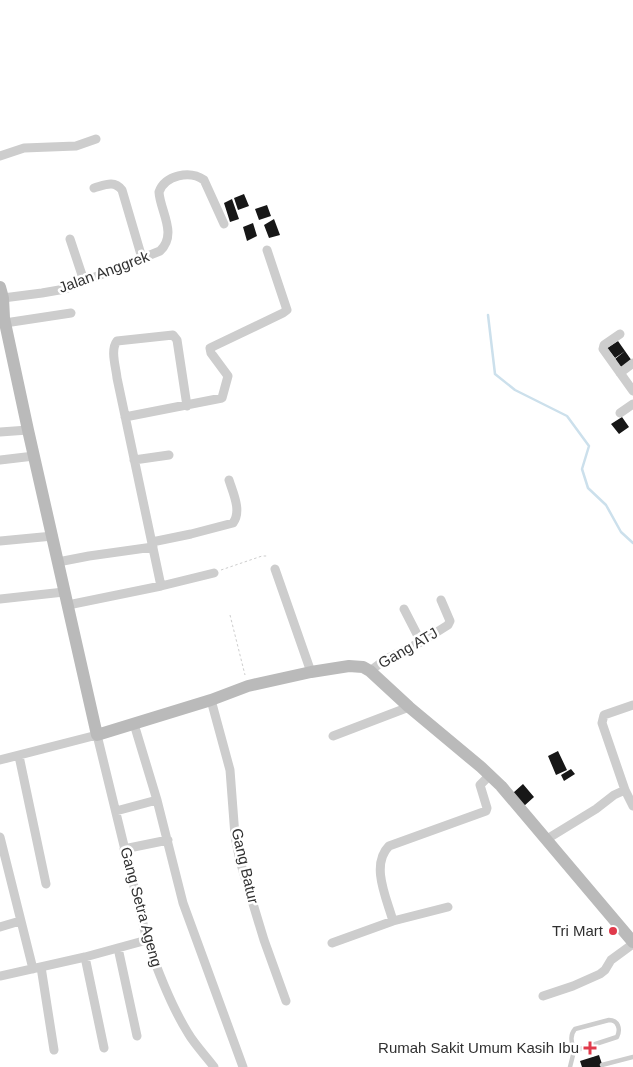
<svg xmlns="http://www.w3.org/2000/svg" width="633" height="1067" font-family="Helvetica,sans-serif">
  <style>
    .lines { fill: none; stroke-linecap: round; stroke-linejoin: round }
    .stream { stroke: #cce0ec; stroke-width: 2.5 }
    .building { fill: #171717 }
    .path { stroke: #cdcdcd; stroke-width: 1; stroke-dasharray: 2.5 2.5; stroke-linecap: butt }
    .lane { stroke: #cdcdcd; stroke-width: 4.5 }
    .street { stroke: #cdcdcd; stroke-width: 9 }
    .secondary { stroke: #bababa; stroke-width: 12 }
    .poi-dot { fill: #e03a4b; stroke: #fff; stroke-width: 2 }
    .labels { text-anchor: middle; stroke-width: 5; stroke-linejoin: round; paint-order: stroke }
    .street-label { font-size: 15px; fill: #303030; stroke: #fff }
    .poi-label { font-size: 15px; fill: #303030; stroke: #fff; text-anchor: end }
  </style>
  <rect width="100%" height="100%" fill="#fff"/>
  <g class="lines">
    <path class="stream" d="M488,315L495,374L515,390L567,416L589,446L582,469L588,488L606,505L621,532L633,543"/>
  </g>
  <path class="building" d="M244,194L249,206L238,210L234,198Z
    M232,199L239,219L230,222L224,203Z
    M267,205L271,216L259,220L255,209Z
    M274,219L280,235L269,238L264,225Z
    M253,223L257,236L247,241L243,227Z
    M618,341L625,351L615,358L607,348Z
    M625,351L632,361L622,369L615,359Z
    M622,417L629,427L619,434L611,424Z
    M558,751L567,770L556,775L548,756Z
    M571,769L575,774L564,781L561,775Z
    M523,784L534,797L524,806L513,793Z
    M599,1055L603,1067H582L580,1061Z"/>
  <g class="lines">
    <path class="path" d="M221,570L262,556H268
      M230,615L245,675"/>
    <path class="lane" d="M602,1065L633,1057
      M570,1067L574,1051L617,1037C621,1029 618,1020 609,1020L575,1029C569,1036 572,1043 574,1051"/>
    <path class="street" d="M0,156L24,148L76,146L96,139
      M94,188C105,185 114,180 122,190L142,258
      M70,239L84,281
      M3,298L42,293L65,289L160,251C178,234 160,211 159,192C165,175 190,170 204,180L224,224
      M5,323L71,313
      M620,334L604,345L603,349L633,391
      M620,373L633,363
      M620,413L633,404
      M125,417L222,398L228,376L211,353L210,348L283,313L287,310L267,250
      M0,432L28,430
      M0,460L34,456
      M134,460L169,455
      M0,541L53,536
      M152,542L191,534L233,523C242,511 233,493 229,480
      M58,562L89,556L153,547
      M275,569L311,672
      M161,586L117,378C116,367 110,350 117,341L173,335L177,340L187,406
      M0,599L64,592
      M68,605L161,586L214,573
      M404,609L421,642
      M370,671L386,659L421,642L448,625L450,621L441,600
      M211,700L230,770L235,836L240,861L264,940L286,1001
      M633,705L604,715L602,723L625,790L633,806
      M134,724L157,800L183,903L243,1067
      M333,736L409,707
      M19,756L46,884
      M0,760L97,735L147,940C158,972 170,1004 188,1033C195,1045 206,1056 214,1067
      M116,811L157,800
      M0,837L33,969
      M547,839L596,809L614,795L625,790
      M124,849L168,840
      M393,921C387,899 370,865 389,846L486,811L487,808L480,785L490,775
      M0,927L20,921
      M332,943L393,921L448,907
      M118,948L137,1036
      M85,957L104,1048
      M41,967L54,1050
      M0,976L85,957L147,940
      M543,996L573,986L600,974L605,970L611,960L633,944"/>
    <path class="secondary" d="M0,287L3,298L4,318L28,430L97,735L211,700L248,686L311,672L349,666L363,667L370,671L409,707L481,767L501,786L633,942"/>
  </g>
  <g class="poi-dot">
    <circle cx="613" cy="931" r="5"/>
    <path d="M587.5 1040.5h5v5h5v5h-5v5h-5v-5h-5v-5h5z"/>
  </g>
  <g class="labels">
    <g class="street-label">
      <text transform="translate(104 272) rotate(-20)" y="5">Jalan Anggrek</text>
      <text transform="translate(408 648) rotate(-30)" y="5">Gang ATJ</text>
      <text transform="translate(245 866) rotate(77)" y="5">Gang Batur</text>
      <text transform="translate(141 907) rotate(75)" y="5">Gang Setra Ageng</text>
    </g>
    <g class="poi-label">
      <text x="603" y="936">Tri Mart</text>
      <text x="579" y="1053">Rumah Sakit Umum Kasih Ibu</text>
    </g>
  </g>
</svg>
